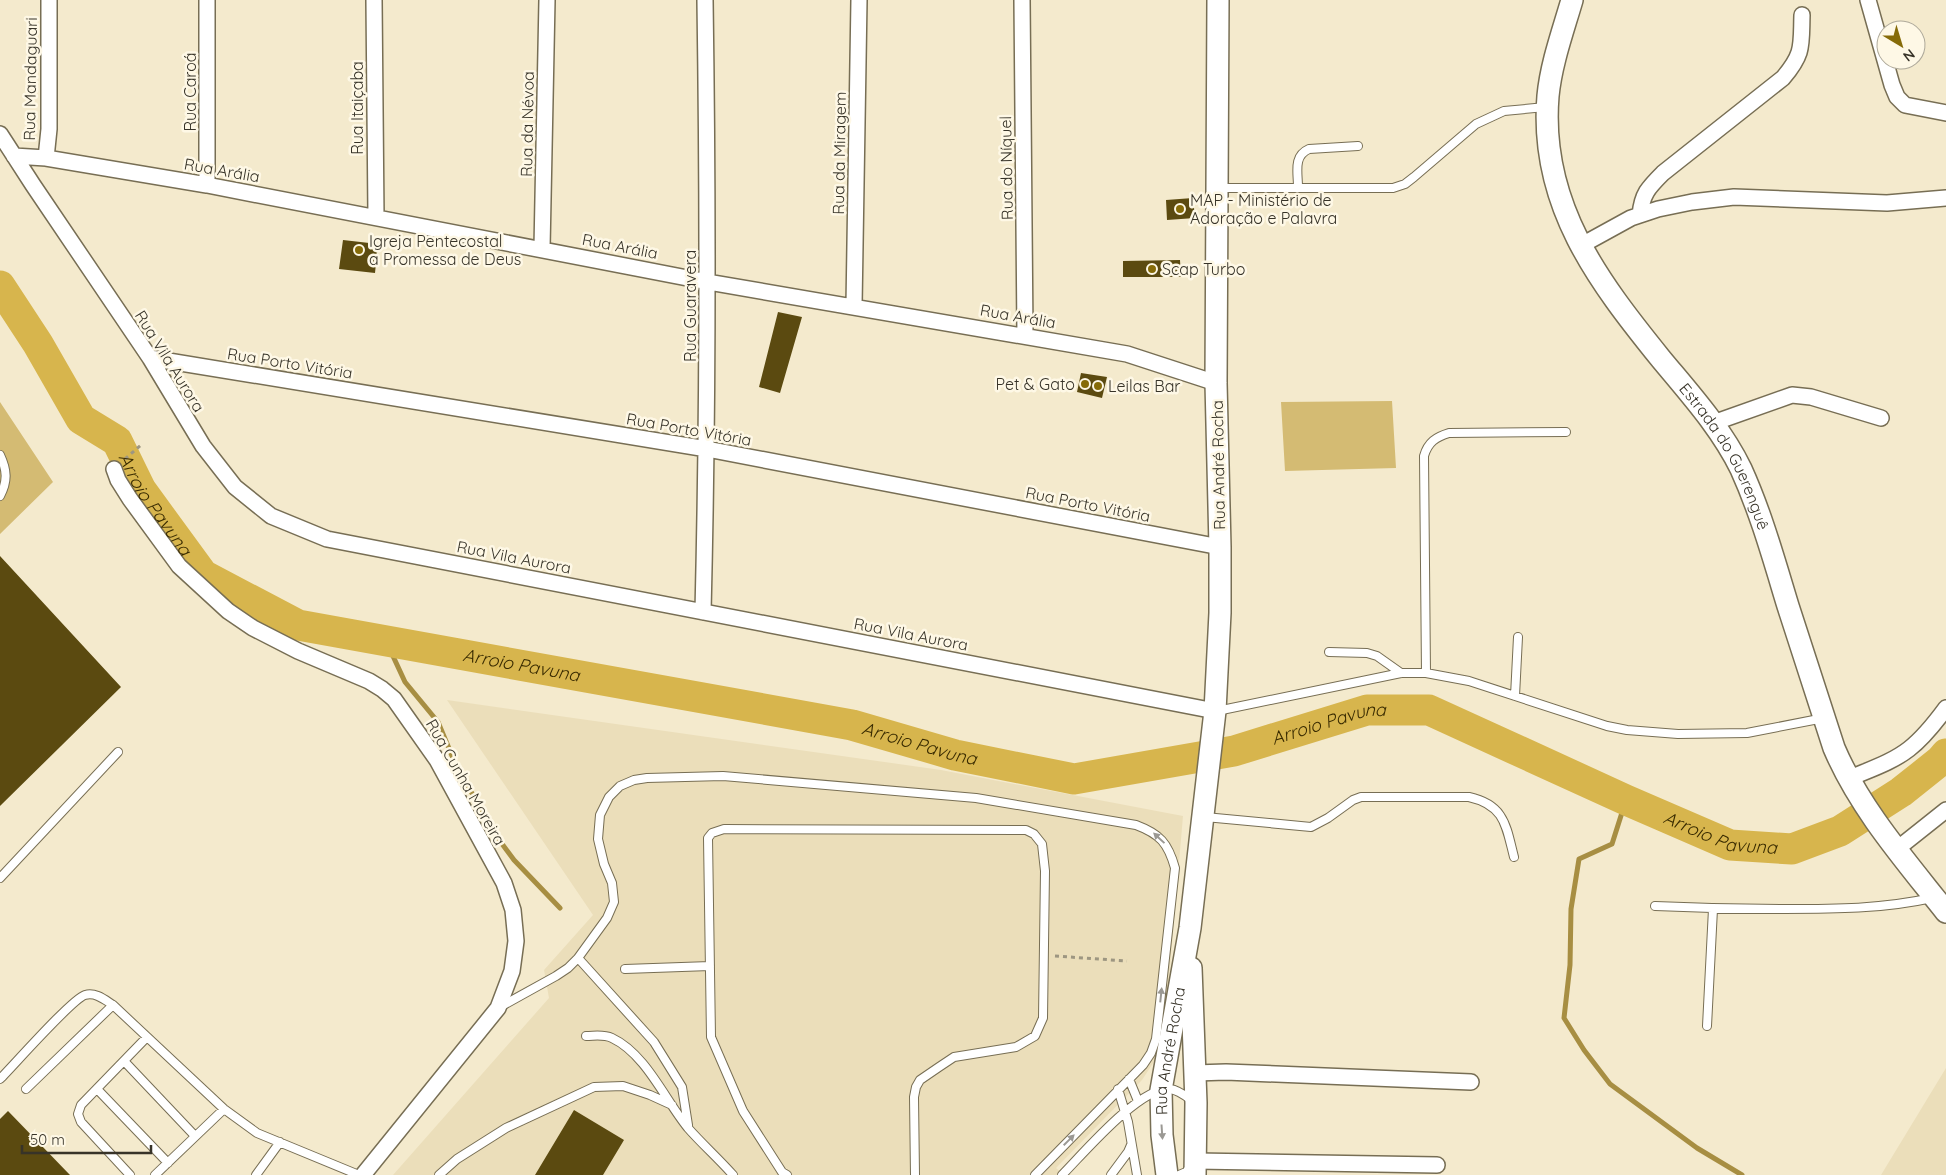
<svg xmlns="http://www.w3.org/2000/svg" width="1946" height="1175" font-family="Quicksand,sans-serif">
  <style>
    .built { fill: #ebdeba }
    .green { fill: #d4bb73 }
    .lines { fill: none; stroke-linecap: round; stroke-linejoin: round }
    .stream { stroke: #a78e42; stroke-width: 5 }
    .river { stroke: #d7b54d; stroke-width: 31 }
    .building { fill: #5b4a10 }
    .lane-casing { stroke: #776e54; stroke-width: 10 }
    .street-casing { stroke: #776e54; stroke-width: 18 }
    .secondary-casing { stroke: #776e54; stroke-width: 24 }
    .path { stroke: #9d9681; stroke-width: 3; stroke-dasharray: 4 4; stroke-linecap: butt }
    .lane { stroke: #fff; stroke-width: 8 }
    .street { stroke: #fff; stroke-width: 15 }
    .secondary { stroke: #fff; stroke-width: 21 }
    .oneway { fill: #9b9994 }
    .poi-dot { fill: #866b08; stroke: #fef8e6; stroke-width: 2 }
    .labels { text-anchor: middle; stroke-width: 5; stroke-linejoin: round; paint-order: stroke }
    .street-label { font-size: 16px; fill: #373328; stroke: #fef8e6 }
    .poi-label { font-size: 16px; fill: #373328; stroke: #fef8e6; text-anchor: start }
    .water-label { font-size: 18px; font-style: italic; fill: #392b00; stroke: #fef8e6 }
  </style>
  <rect width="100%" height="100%" fill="#f4eacd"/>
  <path class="built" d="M447,700L941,770L1183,816L1164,1037L1157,1057L1142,1080L1056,1168L1064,1175H393L549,998L544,970L593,915Z
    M1946,1068V1175H1881Z"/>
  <path class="green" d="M1392,401L1396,468L1285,471L1281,402Z
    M0,402L53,482L0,534Z"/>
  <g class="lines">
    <path class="stream" d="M386,641L405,682L438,722L460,775L479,804L494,833L514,860L560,908
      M1940,761L1946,757
      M1626,800L1612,844L1579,859L1571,909L1570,965L1564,1018L1584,1050L1610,1084L1697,1148L1742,1175"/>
    <path class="river" id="s1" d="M0,286L38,344L81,419L117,441L141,490L203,575L298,625L852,725L955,755L1074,779L1234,751L1367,710H1429L1626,800L1730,845L1792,849L1840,831L1901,792L1940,761L1946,754"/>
  </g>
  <path class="building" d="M1193,198L1195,218L1167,220L1166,200Z
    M343,240L378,244L375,273L339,269Z
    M1180,260L1181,277H1123V261Z
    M778,312L802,317L780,393L759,387Z
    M1081,373L1107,377L1102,398L1077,392Z
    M0,556L121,687L0,806Z
    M574,1110L624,1140L603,1175H535Z
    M8,1111L70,1175H0V1119Z"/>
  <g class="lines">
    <defs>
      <path id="lane" d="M1298,187C1298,172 1293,156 1309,149L1358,146
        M1218,188H1393L1405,184L1414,177L1476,124L1504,111L1546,107
        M0,455C7,470 8,481 0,496
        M1329,652L1367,653L1377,656L1401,673
        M1426,673L1424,456C1428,442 1436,437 1449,433L1566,432
        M1515,696L1518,637
        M1217,711L1401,673H1426L1469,681L1607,726L1627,730L1678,734L1747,733L1824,718
        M1205,817L1311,827L1328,818L1353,800L1361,797H1469C1505,805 1506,826 1514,857
        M0,878L118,752
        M1655,906C1698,908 1741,909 1784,909C1835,909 1882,909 1932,898
        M578,958L654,1042L682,1087L688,1125
        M625,969L710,966
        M500,1007L556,976L568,968L578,958L607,918L614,902L612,883L604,864L598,839L600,815L609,797L620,786L634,780L647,778L723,776L976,798L1136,825C1160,834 1168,843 1175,868L1156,1039L1151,1053L1143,1065L1035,1175
        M1707,1026L1713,909
        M586,1036C595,1036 603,1034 612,1038C646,1054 665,1100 688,1128C702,1144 719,1159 733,1175
        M124,1061L195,1136
        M0,1079C14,1065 72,999 85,995C96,992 105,1000 113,1005L224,1109L257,1133L359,1175
        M1129,1079L1138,1101
        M26,1089L113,1005
        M97,1089L168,1163
        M1118,1089L1128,1122L1137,1175
        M130,1175L81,1122L78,1114L81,1105L147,1037
        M155,1175L224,1109
        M256,1175L280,1142
        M439,1175L457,1159L506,1128L594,1087L623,1086L650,1095L672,1105
        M787,1175L782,1172L743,1111L711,1037L708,838L712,833L724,829L1026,830L1034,834L1042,844L1045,871L1043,1018L1035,1036L1016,1047L954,1057L939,1067L920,1080L916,1087L914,1097L915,1175
        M1062,1175C1083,1154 1140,1086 1170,1089C1179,1090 1187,1097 1194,1102
        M1111,1175L1128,1152L1131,1145
        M1179,1175L1186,1172L1191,1166"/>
      <path id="street" d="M207,0V185
        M374,0L376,217
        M1022,0L1025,335
        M1868,0L1892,85L1897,97L1905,105L1946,113
        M0,134L33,185L150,358L203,446L235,487L271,516L327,539L1215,711
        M14,156L46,158L207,185L708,282L1127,354L1216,383
        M46,158L49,129V0
        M1640,215C1642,194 1648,188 1663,173L1783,78C1804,53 1801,46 1802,15
        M1580,246L1631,218L1658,209L1692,202L1734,197L1887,203L1946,198
        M542,248L547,0
        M854,306L859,0
        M150,358L707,449L1220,547
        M1713,423L1792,395L1811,397L1881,418
        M114,469L118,480L130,499L179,566L228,611L253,628L298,651L369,681L382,689L394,699L437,760L504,883L513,910L516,941L512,971L498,1008L363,1175
        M703,612C708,408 708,204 705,0
        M1848,779C1868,770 1891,763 1909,749C1923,738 1935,723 1946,708
        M1897,849L1946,810
        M1195,1073L1226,1072L1471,1082
        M1196,1161L1437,1165"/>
      <g id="secondary">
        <path id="s2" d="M1572,0C1563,31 1551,64 1548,96C1539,204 1598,281 1661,359C1690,394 1721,428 1741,469C1761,513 1774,560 1788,606C1804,654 1819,701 1834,748C1860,809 1905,860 1946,912"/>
        <path d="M1191,968L1196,1103L1195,1175"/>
        <path id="s3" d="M1167,1175L1162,1135L1161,1090L1190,928L1215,711L1220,613V547L1216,383L1218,0"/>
      </g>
    </defs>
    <use href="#lane" class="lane-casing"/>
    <use href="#street" class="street-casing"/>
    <use href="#secondary" class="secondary-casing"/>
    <path class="path" d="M125,459L141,445
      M1055,956L1127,961"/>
    <use href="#lane" class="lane"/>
    <use href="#street" class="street"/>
    <use href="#secondary" class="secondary"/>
  </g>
  <defs><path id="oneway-solid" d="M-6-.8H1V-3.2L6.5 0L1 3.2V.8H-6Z" transform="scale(1.25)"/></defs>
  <g class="oneway">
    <use href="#oneway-solid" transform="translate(1159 838) rotate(-137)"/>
    <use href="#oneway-solid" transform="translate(1161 995) rotate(-84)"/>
    <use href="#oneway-solid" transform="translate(1162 1132) rotate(86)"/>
    <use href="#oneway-solid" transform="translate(1069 1140) rotate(-45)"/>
  </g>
  <g class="poi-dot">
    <circle cx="1180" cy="209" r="5"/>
    <circle cx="359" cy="250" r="5"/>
    <circle cx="1152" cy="269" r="5"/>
    <circle cx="1085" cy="384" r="5"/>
    <circle cx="1098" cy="386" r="5"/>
  </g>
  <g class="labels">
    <g class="street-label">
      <text transform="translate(30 79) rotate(-89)" y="6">Rua Mandaguari</text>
      <text transform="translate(190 92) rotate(-90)" y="6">Rua Caroá</text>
      <text transform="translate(357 108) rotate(-90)" y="6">Rua Itaiçaba</text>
      <text transform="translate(527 124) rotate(-89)" y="6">Rua da Névoa</text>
      <text transform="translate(839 153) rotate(-89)" y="6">Rua da Miragem</text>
      <text transform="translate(1006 168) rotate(-91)" y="6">Rua do Níquel</text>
      <text transform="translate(222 170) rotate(10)" y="6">Rua Arália</text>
      <text transform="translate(620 246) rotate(11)" y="6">Rua Arália</text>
      <text transform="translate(690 306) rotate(-90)" y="6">Rua Guaravera</text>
      <text transform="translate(1018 316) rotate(10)" y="6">Rua Arália</text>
      <text transform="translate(170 361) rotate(58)" y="6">Rua Vila Aurora</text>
      <text transform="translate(290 363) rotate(9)" y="6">Rua Porto Vitória</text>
      <text transform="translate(689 429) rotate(10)" y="6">Rua Porto Vitória</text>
      <text dy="6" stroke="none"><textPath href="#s2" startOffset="511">Estrada do Guerenguê</textPath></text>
      <text transform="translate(1218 465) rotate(-91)" y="6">Rua André Rocha</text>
      <text transform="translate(1088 504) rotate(11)" y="6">Rua Porto Vitória</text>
      <text transform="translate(514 557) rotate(11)" y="6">Rua Vila Aurora</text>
      <text transform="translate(911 634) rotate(11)" y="6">Rua Vila Aurora</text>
      <text transform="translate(466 782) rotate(60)" y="6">Rua Cunha Moreira</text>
      <text dy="6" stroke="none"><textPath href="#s3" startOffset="125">Rua André Rocha</textPath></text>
    </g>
    <g class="poi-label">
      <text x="1190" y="206">MAP - Ministério de<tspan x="1190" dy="18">Adoração e Palavra</tspan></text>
      <text x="369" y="247">Igreja Pentecostal<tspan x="369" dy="18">a Promessa de Deus</tspan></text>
      <text x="1162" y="275">Scap Turbo</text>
      <text x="1075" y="390" text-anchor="end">Pet &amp; Gato</text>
      <text x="1108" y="392">Leilas Bar</text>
    </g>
    <g class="water-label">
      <text dy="6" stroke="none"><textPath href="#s1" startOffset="272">Arroio Pavuna</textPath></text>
      <text dy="6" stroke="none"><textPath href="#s1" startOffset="692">Arroio Pavuna</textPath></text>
      <text dy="6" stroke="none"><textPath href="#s1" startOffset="1518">Arroio Pavuna</textPath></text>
      <text dy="6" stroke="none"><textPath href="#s1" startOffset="1098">Arroio Pavuna</textPath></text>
      <text dy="6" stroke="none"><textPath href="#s1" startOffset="1938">Arroio Pavuna</textPath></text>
    </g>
  </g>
  <g transform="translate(1901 45) rotate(142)"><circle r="24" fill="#fef8e6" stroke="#aea99a"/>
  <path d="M0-4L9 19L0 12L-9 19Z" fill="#866b08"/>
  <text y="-8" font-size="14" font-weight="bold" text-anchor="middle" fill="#373328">N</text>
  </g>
  <path d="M22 1145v8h129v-8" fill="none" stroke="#373328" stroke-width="2.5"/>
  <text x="30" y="1145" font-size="15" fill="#373328" stroke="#fef8e6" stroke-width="4" paint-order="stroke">50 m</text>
</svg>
